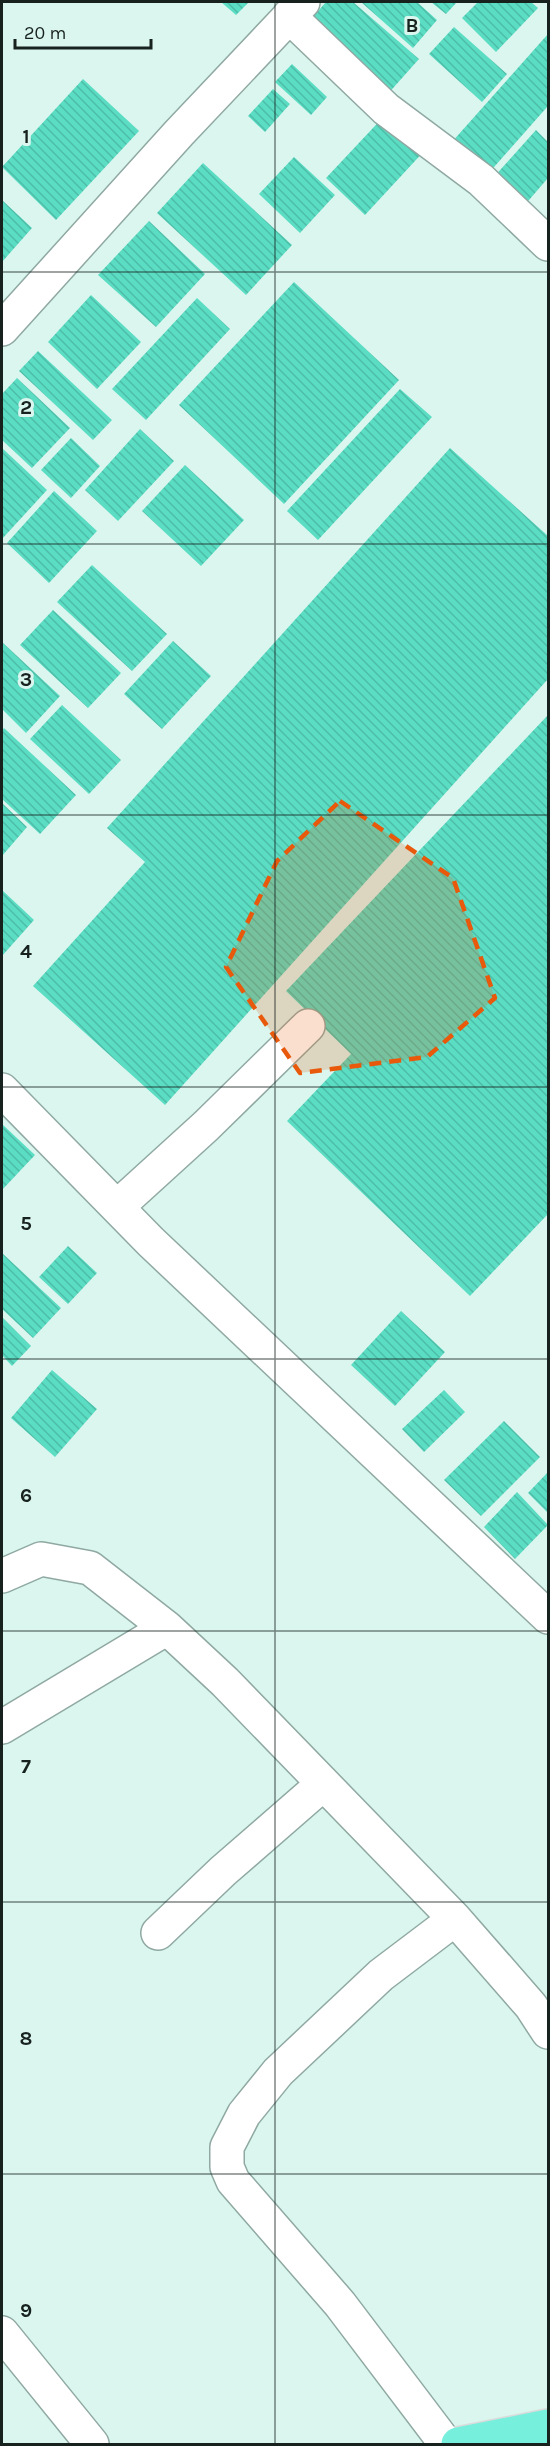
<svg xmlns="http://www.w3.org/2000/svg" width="550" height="2446" font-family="Karla,sans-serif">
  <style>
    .building { fill: url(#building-back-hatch) }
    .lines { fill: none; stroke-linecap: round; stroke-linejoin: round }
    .minor-casing { stroke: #8fa9a2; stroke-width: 36 }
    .major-casing { stroke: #dadbdb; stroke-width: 36 }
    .minor { stroke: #fff; stroke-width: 33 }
    .major { stroke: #77efdd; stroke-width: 33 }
    .marked { fill: #e8590c; fill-opacity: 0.2; stroke: #e8590c; stroke-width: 4.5; stroke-dasharray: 12 8; stroke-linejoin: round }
    .grid { fill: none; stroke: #17211e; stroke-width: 1.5; stroke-opacity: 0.55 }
    .grid-label { font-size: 20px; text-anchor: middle; font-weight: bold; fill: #17211e; stroke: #daf6ee; stroke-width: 6; stroke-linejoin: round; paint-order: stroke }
  </style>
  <defs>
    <pattern id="building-back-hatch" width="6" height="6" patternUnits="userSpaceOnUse" patternTransform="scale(1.5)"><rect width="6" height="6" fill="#5bddc4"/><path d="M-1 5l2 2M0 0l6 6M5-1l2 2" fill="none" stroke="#4ebda8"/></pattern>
  </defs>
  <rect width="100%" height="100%" fill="#daf6ee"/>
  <path class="building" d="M221,2H249L236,15Z
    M326,2H353L419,59L386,96L305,26Z
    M361,2H417L437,20L413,48Z
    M431,2H457L446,14Z
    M478,2H531L538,8L496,52L462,18Z
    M454,27L507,74L482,102L429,54Z
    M548,34V106L487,175L451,143Z
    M292,64L327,97L311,115L275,82Z
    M83,79L139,131L56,220L2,167Z
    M273,89L290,104L265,132L248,116Z
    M388,112L427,148L365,215L326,178Z
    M536,130L548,142V178L523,207L492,179Z
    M294,157L335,195L300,233L259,194Z
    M203,163L292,245L246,295L157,213Z
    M2,200L32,228L2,262Z
    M149,221L205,274L156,327L98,275Z
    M294,282L399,380L284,504L179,405Z
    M91,295L141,342L97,389L48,342Z
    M197,298L230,329L146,420L112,389Z
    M38,351L112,420L93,440L19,371Z
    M17,378L70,428L32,468L2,440V394Z
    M400,389L432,417L318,540L287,511Z
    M140,429L174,461L118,521L85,490Z
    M71,438L100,466L71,498L41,470Z
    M2,448L47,490L2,539Z
    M450,448L548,536V679L165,1105L33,986L145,862L107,828Z
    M185,465L244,520L201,566L142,511Z
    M54,491L97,531L49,583L7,543Z
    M92,565L167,634L132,671L57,602Z
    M53,610L121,673L88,708L20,645Z
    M173,641L211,676L162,729L124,694Z
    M2,642L60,696L26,733L2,709Z
    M62,705L121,760L89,794L30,739Z
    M548,715V1214L470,1296L287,1121L351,1054L286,991Z
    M4,728L76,795L40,834L2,799V731Z
    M2,803L27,827L2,856Z
    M2,890L34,920L2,956Z
    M2,1124L35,1155L2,1190Z
    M68,1246L97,1273L68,1304L39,1277Z
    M2,1253L61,1308L33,1338L2,1309Z
    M401,1311L445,1352L395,1406L351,1365Z
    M2,1317L31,1346L12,1366L2,1355Z
    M52,1370L97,1409L55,1457L11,1418Z
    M444,1390L465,1412L424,1452L402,1429Z
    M504,1421L540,1457L481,1516L444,1480Z
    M548,1472V1513L528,1493Z
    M517,1492L548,1525L515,1559L484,1527Z"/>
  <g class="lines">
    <defs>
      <path id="minor" d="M289,16L386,109L481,180L548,244
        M2,329L179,133L303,2
        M2,1090L151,1242L548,1617
        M117,1207L206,1126L308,1026
        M2,1576L41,1559L90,1568L167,1628L225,1682L455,1919L531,2006L548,2032
        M2,1727L167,1628
        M158,1933L223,1871L323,1784
        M2,2333L92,2444
        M446,2444L340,2304L233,2181L227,2167V2147L244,2114L278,2072L381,1975L455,1919"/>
      <path id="major" d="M458,2444L548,2426"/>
    </defs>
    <use href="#minor" class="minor-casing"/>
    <use href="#major" class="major-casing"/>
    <use href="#minor" class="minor"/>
    <use href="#major" class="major"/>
  </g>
  <path class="marked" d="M340,801L453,878L495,998L427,1057L300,1073L226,967L277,861Z"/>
  <path class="grid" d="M275,2V2444M2,272H548M2,544H548M2,815H548M2,1087H548M2,1359H548M2,1631H548M2,1902H548M2,2174H548"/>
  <g class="grid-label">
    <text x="412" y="32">B</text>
    <text x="26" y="143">1</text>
    <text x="26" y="414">2</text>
    <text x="26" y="686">3</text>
    <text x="26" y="958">4</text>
    <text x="26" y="1230">5</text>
    <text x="26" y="1502">6</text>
    <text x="26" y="1773">7</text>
    <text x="26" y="2045">8</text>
    <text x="26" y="2317">9</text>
  </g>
  <rect width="550" height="2446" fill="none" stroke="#17211e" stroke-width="6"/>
  <path d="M15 39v9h136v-9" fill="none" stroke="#17211e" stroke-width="3"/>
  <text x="24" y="39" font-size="18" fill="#17211e" stroke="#daf6ee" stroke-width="4.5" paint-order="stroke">20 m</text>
</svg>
